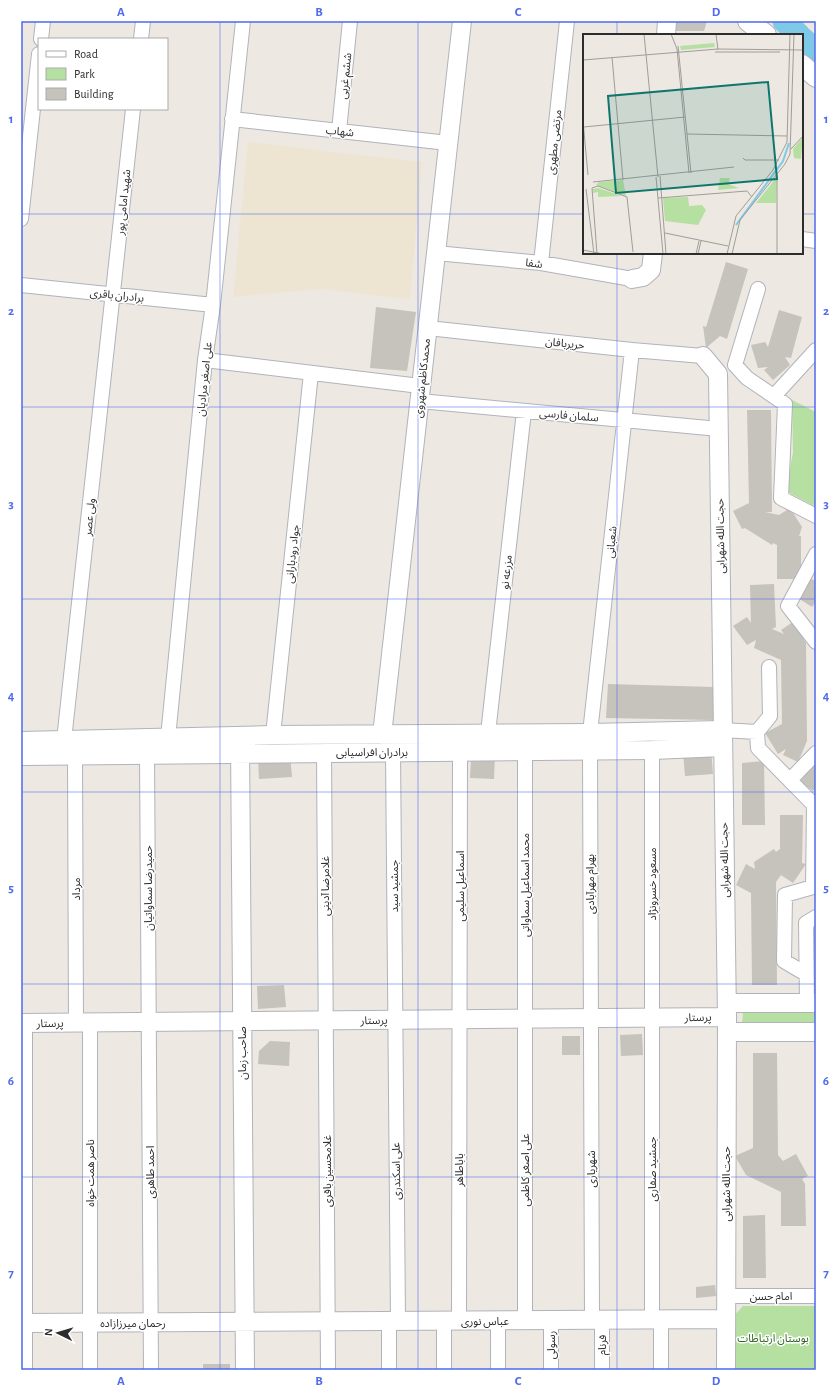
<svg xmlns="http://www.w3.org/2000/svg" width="837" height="1391" font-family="'Alegreya Sans','Noto Sans Arabic',sans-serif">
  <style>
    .education { fill: #ede5d2 }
    .green { fill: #b6dfa2 }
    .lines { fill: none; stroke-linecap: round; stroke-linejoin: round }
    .river { stroke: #7dc9e6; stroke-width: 23 }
    .building { fill: #c6c2bc }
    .minor-casing { stroke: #b1b3bc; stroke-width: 16 }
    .tertiary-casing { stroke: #b1b3bc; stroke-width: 20 }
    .secondary-casing { stroke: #b1b3bc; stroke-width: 22 }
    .minor { stroke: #fff; stroke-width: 14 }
    .tertiary { stroke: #fff; stroke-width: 18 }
    .secondary { stroke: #fff; stroke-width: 20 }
    .grid { fill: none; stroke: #4f6aec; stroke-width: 1; stroke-opacity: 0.55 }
    .labels { text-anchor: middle; stroke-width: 3; stroke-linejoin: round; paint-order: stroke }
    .street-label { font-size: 11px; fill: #2d2d2d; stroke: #fff }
    .park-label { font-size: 11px; fill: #2e6621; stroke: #fff }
    .inset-river { fill: none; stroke: #7dc9e6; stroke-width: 2 }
    .inset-road { fill: none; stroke: #a09d99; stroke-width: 1 }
    .view { fill: #0f766e; fill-opacity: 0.15; stroke: #0f766e; stroke-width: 2 }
    .inset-edge { fill: none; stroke: #2d2d2d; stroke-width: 2 }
    .neatline { fill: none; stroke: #4f6aec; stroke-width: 1.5 }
    .grid-label { font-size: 13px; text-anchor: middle; font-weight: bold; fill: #4f6aec }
  </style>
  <rect width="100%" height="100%" fill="#ede8e1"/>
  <path class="education" d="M248,142L422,162L410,299L321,289L233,297Z"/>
  <path class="green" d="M792,400L816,412V507L786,491L793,452Z
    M743,1012H816V1024H742Z
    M743,1306H816V1370H731V1319Z"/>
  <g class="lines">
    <path class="river" d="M784,21L799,35
      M802,38L816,51"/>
  </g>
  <path class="building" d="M675,21H707L704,31H674Z
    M726,262L748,269L727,339L720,336L706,348L703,326L706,327Z
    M376,307L416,312L407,371L370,368Z
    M779,310L802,317L791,358L785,357L790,365L773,380L764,370L768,367L758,368L751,345L765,342L768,347Z
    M747,410H771L772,512H765L779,515L790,508L802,527L799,536H801V579H777V545L773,543L772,545L745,528L742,529L733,511L749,503Z
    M811,579L816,581V601L812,607L798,598Z
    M774,584L776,627L772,629L784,634L781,630L793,622L806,643L807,741L798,762L783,755L786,749L778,754L765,733L782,724L781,660L754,648L756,640L747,645L733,626L747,617L751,623L750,585Z
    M608,684L713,687V720L606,718Z
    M711,749L713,774L685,776L683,752Z
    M290,754L292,777L259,779L258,756Z
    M495,754L494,779L470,778L471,760Z
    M764,761L765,825H742V763Z
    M813,762L816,764V787L813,791L800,782Z
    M780,815H803L802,863L806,864L793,883L781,875L776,882L777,985H752L751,893L736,885L746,864L755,869L754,862L774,849L776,852L780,849Z
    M284,985L286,1007L258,1009L257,986Z
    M642,1034L643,1055L621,1056L620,1035Z
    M562,1036H580V1055H562Z
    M270,1041L290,1042L289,1066L258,1064L259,1051Z
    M753,1053H777L778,1155L783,1161L796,1154L808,1176L802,1179L805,1184L806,1226H781V1192L746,1175L735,1156L753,1148Z
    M765,1215L766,1278H743V1216Z
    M715,1285L716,1296L696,1298V1287Z
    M203,1364H230V1370H203Z"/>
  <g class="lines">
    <defs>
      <path id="minor" d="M41,39L43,21
        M141,39L143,21
        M232,119L448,143
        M339,131L350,21
        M21,219L39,54
        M802,239L816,241
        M436,253L541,263L632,279
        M541,263L567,21
        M21,285L213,305
        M758,289L735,365L747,378L785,404L781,498L816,516
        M428,328L632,350L703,356
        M205,360L420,386
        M774,396L816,350
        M420,401L719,429
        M816,554L788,606L816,642
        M769,667L770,716L757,732L758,748L814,805L813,887L785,895L784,961L806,974
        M722,730L757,732
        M488,733L524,411
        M590,733L632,350
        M273,735L311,373
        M168,738L205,360L213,305L243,21
        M64,740L133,109
        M590,750L592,1320
        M652,750V1320
        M324,752L328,1370
        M393,752L398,1321
        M147,754L151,1370
        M75,756L76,1023
        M790,780L816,753
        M807,1003L806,923L816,917
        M90,1022V1370
        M25,1023V1370
        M726,1296H816
        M525,1320V751
        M551,1320V1370
        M602,1320V1370
        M389,1321V1370
        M459,1321L460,752
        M444,1370V1321
        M498,1370V1321
        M661,1370V1320"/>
      <path id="tertiary" d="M666,35L667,21
        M632,279L643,277L651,270L653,253
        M703,356L718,374L727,1017L726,1370
        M382,735L462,21
        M21,741L273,735L590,733L722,730
        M240,743L245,1370
        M21,756L652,750L723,747
        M727,1003H816
        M21,1023L727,1017
        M727,1032H816
        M21,1323L726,1319"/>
      <path id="secondary" d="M748,21L766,35
        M802,65L816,77"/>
    </defs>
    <use href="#minor" class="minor-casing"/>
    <use href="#tertiary" class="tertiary-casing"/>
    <use href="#secondary" class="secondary-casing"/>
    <use href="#minor" class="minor"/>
    <use href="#tertiary" class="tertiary"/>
    <use href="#secondary" class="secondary"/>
  </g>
  <path class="grid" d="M220,21V1370M418,21V1370M617,21V35M21,214H584M802,214H816M617,253V1370M21,407H816M21,599H816M21,792H816M21,984H816M21,1177H816"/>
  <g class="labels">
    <g class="street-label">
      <text transform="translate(345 76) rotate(-84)" y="4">ششم غربی</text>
      <text transform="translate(340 131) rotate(6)" y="4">شهاب</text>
      <text transform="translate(554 142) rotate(-84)" y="4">مرتضی مطهری</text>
      <text transform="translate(123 202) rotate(-84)" y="4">شهید امامی پور</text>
      <text transform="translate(534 263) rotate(7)" y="4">شفا</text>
      <text transform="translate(117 295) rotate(6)" y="4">برادران باقری</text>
      <text transform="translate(565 343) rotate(6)" y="4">حریربافان</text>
      <text transform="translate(422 378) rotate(-84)" y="4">محمدکاظم شهروی</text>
      <text transform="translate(204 379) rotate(-84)" y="4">علی اصغر مرادیان</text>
      <text transform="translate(569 415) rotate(5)" y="4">سلمان فارسی</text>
      <text transform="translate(89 517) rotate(-84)" y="4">ولی عصر</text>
      <text transform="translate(720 536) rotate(-91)" y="4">حجت الله شهرابی</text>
      <text transform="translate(611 542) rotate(-84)" y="4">شعبانی</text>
      <text transform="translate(292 554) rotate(-84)" y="4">جواد رودبارانی</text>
      <text transform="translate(506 572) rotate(-84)" y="4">مزرعه نو</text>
      <text x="372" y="756">برادران افراسیابی</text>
      <text transform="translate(724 860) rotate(-91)" y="4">حجت الله شهرابی</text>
      <text transform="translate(590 884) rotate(-90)" y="4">بهرام مهرآبادی</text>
      <text transform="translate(652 884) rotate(-90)" y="4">مسعود خسرونژاد</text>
      <text transform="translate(525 885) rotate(-90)" y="4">محمد اسماعیل سماواتی</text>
      <text transform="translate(325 886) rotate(-90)" y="4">غلامرضا آدینی</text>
      <text transform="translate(394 886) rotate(-90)" y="4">جمشید سید</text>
      <text transform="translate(460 886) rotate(-90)" y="4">اسماعیل سلیمی</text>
      <text transform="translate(148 888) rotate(-90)" y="4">حمیدرضا سماواتیان</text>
      <text transform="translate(76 889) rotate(-90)" y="4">مرداد</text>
      <text transform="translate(698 1017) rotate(-1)" y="4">پرستار</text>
      <text transform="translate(374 1020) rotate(-1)" y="4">پرستار</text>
      <text transform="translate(50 1023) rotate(-1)" y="4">پرستار</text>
      <text transform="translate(242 1053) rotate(-90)" y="4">صاحب زمان</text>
      <text transform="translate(591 1169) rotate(-90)" y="4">شهریاری</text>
      <text transform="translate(652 1169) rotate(-90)" y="4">جمشید صفاری</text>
      <text transform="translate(459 1170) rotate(-90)" y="4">باباطاهر</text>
      <text transform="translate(525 1170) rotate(-90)" y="4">علی اصغر کاظمی</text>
      <text transform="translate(327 1171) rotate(-90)" y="4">غلامحسین باقری</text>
      <text transform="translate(396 1171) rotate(-91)" y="4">علی اسکندری</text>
      <text transform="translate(150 1172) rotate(-90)" y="4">احمد طاهری</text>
      <text transform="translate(90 1173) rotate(-90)" y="4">ناصر همت خواه</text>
      <text transform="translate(726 1184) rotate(-90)" y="4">حجت الله شهرابی</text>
      <text x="771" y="1300">امام حسن</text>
      <text x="485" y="1325">عباس نوری</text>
      <text x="133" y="1327">رحمان میرزازاده</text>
      <text transform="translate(551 1345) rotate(-90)" y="4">رسولى</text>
      <text transform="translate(602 1345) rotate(-90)" y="4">فرنام</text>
    </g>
    <g class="park-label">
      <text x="773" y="1342">بوستان ارتباطات</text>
    </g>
  </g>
  <g transform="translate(583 34)">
    <rect width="220" height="220" fill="#ede8e1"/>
    <path d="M131,9L132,13L98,16L97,12ZM220,103L218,125L211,124L210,115ZM194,142L193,169H173L186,153ZM137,144H147L145,150L156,154L135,156ZM40,146L43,162L13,151L16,148ZM15,154L39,162L15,163V158L10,159V155ZM105,163L106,172L119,171L123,176L115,191L82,187L80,164Z" fill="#b6dfa2"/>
    <path class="inset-river" d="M153,191L200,127L206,109"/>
    <path class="inset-road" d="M61,0L75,143M88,0L94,15L106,139M133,0L135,16M95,12L108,139M132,18H197M29,23L40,146M0,26L135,15L220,16M0,87L5,141M1,93L102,83M104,100L204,102M208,115L220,102M160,124L162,126H196M194,141V220M77,142L83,220M73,143L80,220M10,148L151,133M9,154L15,152L44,163L50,218M9,154L14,220M3,155L11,220M75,164L164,157L169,163M82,199L145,212M0,216L20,220M113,220L116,207M115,220L118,207M144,220L153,182L190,136L204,108L207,0M149,220L157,186L202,130L207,120L211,0"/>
    <path class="view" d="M185,48L194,145L33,159L25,62Z"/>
    <rect width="220" height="220" class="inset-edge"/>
  </g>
  <rect width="837" height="1391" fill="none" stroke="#ffffff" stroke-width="44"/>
  <rect x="38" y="38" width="130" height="72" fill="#ffffff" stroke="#ababab"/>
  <rect x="46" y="51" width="20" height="6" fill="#ffffff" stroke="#ababab"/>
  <text x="74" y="58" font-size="12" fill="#2d2d2d">Road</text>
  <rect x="46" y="68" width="20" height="12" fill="#b6dfa2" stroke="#ababab"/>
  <text x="74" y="78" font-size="12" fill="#2d2d2d">Park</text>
  <rect x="46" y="88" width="20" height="12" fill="#c6c2bc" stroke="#ababab"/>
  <text x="74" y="98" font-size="12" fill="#2d2d2d">Building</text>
  <g transform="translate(58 1333) rotate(275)" stroke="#ffffff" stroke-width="3" paint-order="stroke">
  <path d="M0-3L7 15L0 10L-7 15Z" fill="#2d2d2d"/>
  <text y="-6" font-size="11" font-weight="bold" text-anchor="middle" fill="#2d2d2d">N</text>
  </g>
  <rect x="22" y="22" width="793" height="1347" class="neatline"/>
  <g class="grid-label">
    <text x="121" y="16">A</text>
    <text x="319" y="16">B</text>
    <text x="518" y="16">C</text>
    <text x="716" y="16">D</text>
    <text x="11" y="123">1</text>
    <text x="826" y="123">1</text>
    <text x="11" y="315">2</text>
    <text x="826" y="315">2</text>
    <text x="11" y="508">3</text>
    <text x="826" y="508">3</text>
    <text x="11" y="700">4</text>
    <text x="826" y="700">4</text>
    <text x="11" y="892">5</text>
    <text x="826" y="892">5</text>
    <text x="11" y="1085">6</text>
    <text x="826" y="1085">6</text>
    <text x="11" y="1277">7</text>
    <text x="826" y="1277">7</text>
    <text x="121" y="1385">A</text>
    <text x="319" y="1385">B</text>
    <text x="518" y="1385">C</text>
    <text x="716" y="1385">D</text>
  </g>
</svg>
